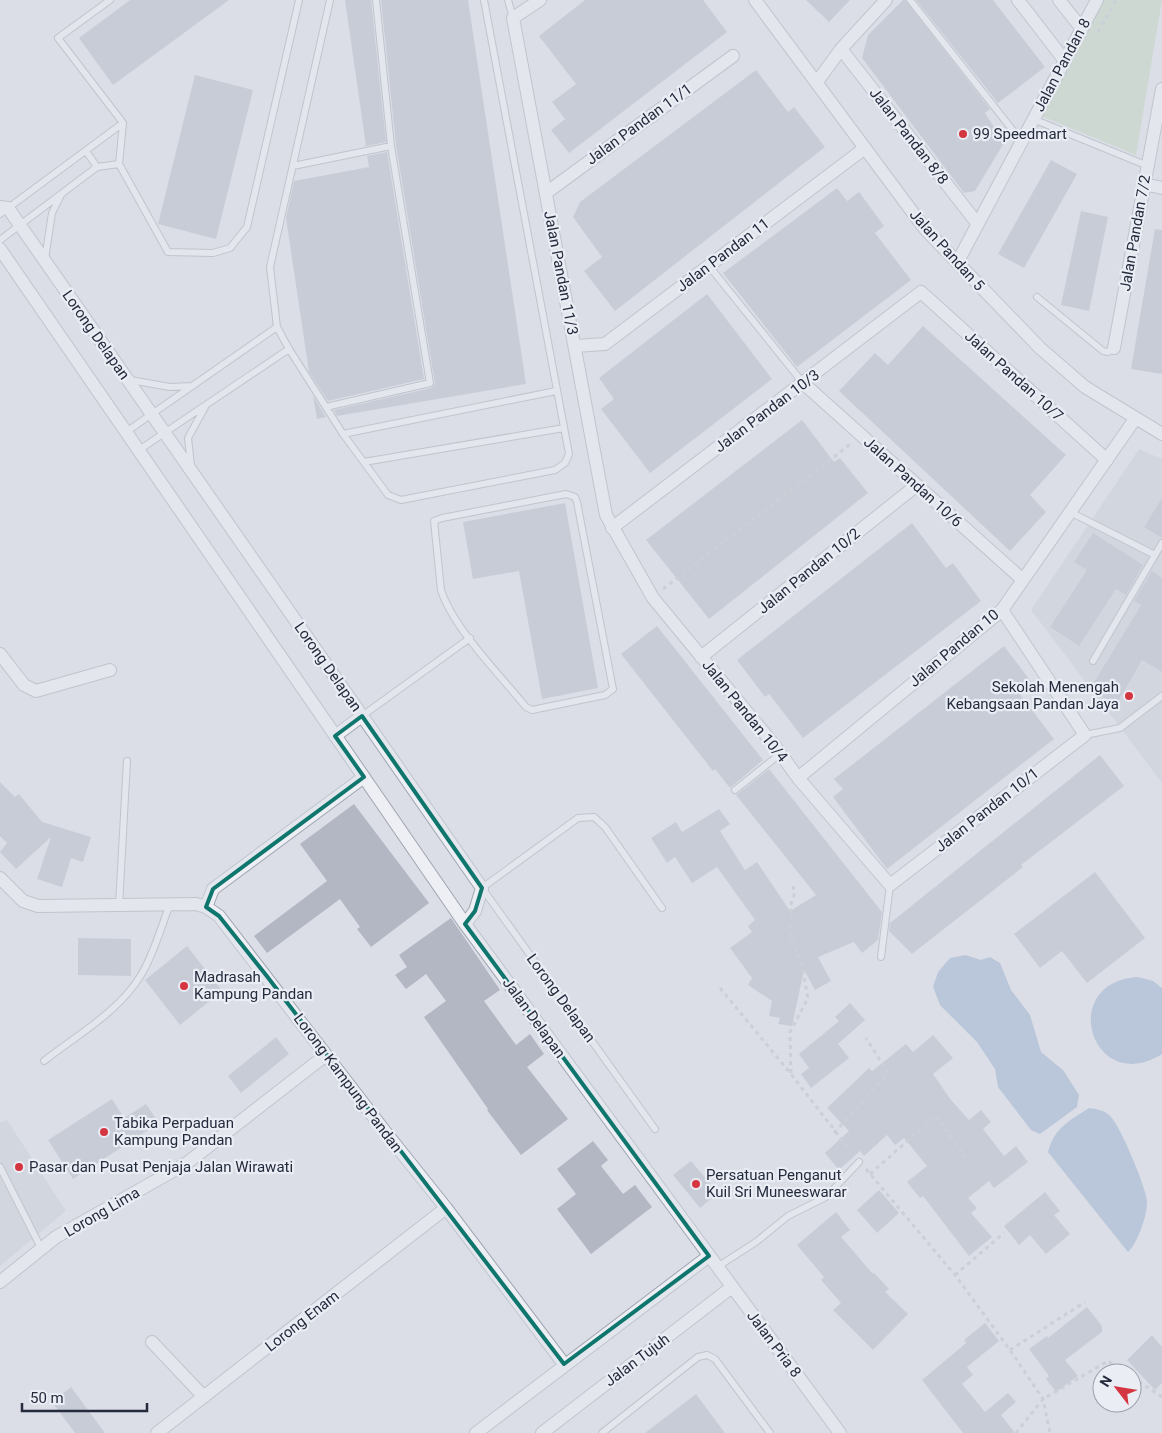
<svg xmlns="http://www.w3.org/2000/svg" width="1162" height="1433" font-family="Roboto,sans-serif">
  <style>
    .built { fill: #c8cdd8 }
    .green { fill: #bfd1bb }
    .water { fill: #93a9c9 }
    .building { fill: #b2b7c3 }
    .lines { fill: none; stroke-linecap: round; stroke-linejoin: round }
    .lane-casing { stroke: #a0a5b0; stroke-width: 8 }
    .street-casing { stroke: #a0a5b0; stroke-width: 14 }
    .path { stroke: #b9bcc4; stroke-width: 3; stroke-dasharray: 4 4; stroke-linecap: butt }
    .lane { stroke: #edeff4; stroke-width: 6 }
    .street { stroke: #edeff4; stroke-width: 12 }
    .marked { fill: none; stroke: #0f766e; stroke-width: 4; stroke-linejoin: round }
    .poi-dot { fill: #d43641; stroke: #eaedf4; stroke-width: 2 }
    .labels { text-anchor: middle; stroke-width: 4.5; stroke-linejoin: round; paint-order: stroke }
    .street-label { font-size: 15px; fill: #242b3d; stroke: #eaedf4 }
    .poi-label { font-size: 15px; fill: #242b3d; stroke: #eaedf4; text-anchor: start }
  </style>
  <rect width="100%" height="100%" fill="#dbdee6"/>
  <path class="built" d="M1139,449L1162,459V783L1031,610Z
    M7,1120L66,1211L0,1266V1123Z"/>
  <path class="green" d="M1104,0H1162L1136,155L1041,116Z"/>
  <path class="water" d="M965,955L981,960L990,957L1000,963L1011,990L1030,1015L1041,1052L1063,1070L1079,1095L1077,1107L1040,1134L1031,1130L998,1087L995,1069L977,1042L940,1005L933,987L938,972L950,958Z
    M1138,977L1153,981L1162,988V1054C1092,1098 1056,982 1138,977Z
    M1089,1108C1097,1109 1104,1110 1110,1116C1120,1125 1145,1185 1147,1200C1148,1213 1138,1243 1128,1252L1048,1152C1055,1127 1068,1122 1089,1108Z"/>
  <path class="building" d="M130,0H229L113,85L79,38Z
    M345,0H371L386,142L366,146Z
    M381,0H468L526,384L337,416L334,410L431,388L435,384L396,145Z
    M585,0H703L727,32L569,153L551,130L565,119L552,102L576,84L539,36Z
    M806,0H850L829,22Z
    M903,0H905L990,109L985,113L1004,143L975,191L964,193L862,58L868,35Z
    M916,0H993L1045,67L998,103Z
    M756,70L788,112L794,107L825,147L615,311L584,271L602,257L573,217L580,202Z
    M195,75L253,90L216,239L158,224Z
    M387,152L424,379L328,401L309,372L286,218L294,181L369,167L367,156Z
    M1051,160L1077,174L1024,268L998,254Z
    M837,188L847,201L859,192L884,226L875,233L911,280L797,367L723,273Z
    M1081,211L1108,217L1089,311L1061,305Z
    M1155,229L1162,230V374L1131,369Z
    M707,294L772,379L650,473L601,409L614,399L599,378Z
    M923,326L1066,455L1030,495L1046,512L1010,551L839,391L875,353L888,365Z
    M313,396L326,417L317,419Z
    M802,420L834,462L840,458L868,493L709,619L646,540Z
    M1162,498V538L1144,527Z
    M565,503L598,688L542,699L519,571L473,579L463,522Z
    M912,523L946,568L953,563L981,601L803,738L769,694L765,697L737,660Z
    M1093,533L1143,565L1126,595L1116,589L1079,646L1050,627L1087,570L1074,562Z
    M1152,571L1162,578V672L1142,660L1116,705L1090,689L1141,605L1134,601Z
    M657,626L763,760L730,788L715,769L713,771L621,654Z
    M1004,646L1032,683L1019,693L1054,739L887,869L833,797L843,789L834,779Z
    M1100,755L1124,786L1021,865L1023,867L912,954L889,931L890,923Z
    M769,769L882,912L878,940L862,953L854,942L818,957L831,981L815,990L804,970L792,1026L778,1024L780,1018L769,1016L772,1001L748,985L752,978L730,948L752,932L748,926L755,920L717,867L692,883L675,857L667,863L651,838L676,822L682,832L719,809L730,824L720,831L745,870L757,862L790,911L816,895L736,795Z
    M0,782L15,797L19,794L42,822L91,837L83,862L71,858L62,887L37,879L51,837L16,869L0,852L7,843L0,836Z
    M354,804L429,903L371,947L357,929L360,927L340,899L267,953L254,936L327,881L300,844Z
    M1095,872L1145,938L1087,983L1062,951L1040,968L1014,934Z
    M451,918L500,990L484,1001L516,1045L530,1034L544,1054L527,1067L568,1119L521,1155L487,1110L488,1109L424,1017L446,1001L426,974L406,989L395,975L407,967L399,955Z
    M78,938L131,939V976L78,975Z
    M187,946L222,991L180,1025L145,980Z
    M850,1003L865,1020L838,1044L849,1058L811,1088L801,1074L809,1068L799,1054L839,1021L835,1017Z
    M933,1035L953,1058L933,1074L951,1100L969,1120L981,1110L991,1122L983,1129L1004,1156L1016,1146L1028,1162L994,1188L989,1181L968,1198L977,1208L971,1213L992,1237L969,1256L923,1196L920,1198L907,1182L927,1166L904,1138L895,1145L887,1135L864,1156L860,1151L839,1170L825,1153L849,1131L827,1108L869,1068L872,1071L906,1044L913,1052Z
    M276,1037L289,1054L241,1093L228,1076Z
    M112,1099L124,1118L146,1104L159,1123L73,1179L48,1140Z
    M593,1141L608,1160L601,1166L623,1194L635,1185L652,1207L591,1254L557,1209L576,1194L557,1169Z
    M691,1161L718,1193L700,1208L673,1175Z
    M879,1190L899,1213L877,1233L857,1210Z
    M1045,1192L1060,1211L1054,1215L1070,1234L1046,1254L1030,1235L1019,1245L1004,1226Z
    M836,1212L850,1230L841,1237L873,1274L874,1273L889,1289L885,1292L908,1314L873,1350L833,1310L841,1303L821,1280L824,1277L797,1245Z
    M1087,1307L1102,1326V1332L1065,1360L1078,1376L1056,1392L1046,1379L1049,1376L1029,1349L1047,1336L1048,1338Z
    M985,1323L999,1341L967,1367L973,1375L962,1384L985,1412L1008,1393L1016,1402L1001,1415L1015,1433H963L922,1380L966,1343L964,1340Z
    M1152,1335L1162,1347V1383L1155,1390L1127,1360Z
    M71,1387L105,1433H75L52,1402Z
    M696,1394L725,1433H645Z"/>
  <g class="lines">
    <defs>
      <path id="lane" d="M330,0L270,267L277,327L289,349L343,434L388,495L401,500L555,470L565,463L569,454L484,0
        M508,0L513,18
        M910,0L1022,142
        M1033,119L1148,166
        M86,151L97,167
        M119,164L168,252L213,253L230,248L247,227L299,0
        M293,166L391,146
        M0,214L123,123
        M0,240L97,167L119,164L123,123L58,38L110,0
        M45,259L52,213L61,195
        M709,266L803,383
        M1037,297L1103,351L1108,352L1114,348
        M130,380L170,387L192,386
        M326,407L430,383L391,146L376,0
        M126,432L277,327
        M343,434L556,391
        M139,450L289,349
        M364,462L564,428
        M191,465L188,438L205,407
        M566,494L575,497L577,502L613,689L605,695L532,710L526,707C500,675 453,628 441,590L434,521L442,518Z
        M1070,512L1155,555L1162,543
        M1093,661L1155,555
        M362,716L470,638
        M1085,735L1120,728L1162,696
        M735,790L780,754
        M119,905L127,761
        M881,957L890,885
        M44,1061C77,1035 119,1012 141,975C154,954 161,927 170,904
        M655,1129L482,888L578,818L594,817L605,827L662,908
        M0,1167L41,1248
        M717,1267L756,1242L788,1216L826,1197L859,1162
        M602,1433L698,1357L707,1355L715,1359L770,1433"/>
      <path id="street" d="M540,0L513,18L606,515L653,598L775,746L798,778L890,885L1085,735L1002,610
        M755,0L925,229L1040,348L1085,387L1162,434
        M1018,0L1065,61
        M1059,0L1082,29
        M841,49L977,223
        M817,82L841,49L886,0
        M1144,184L1162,188
        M546,193L733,56
        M0,207L8,208L482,888L475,911L465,924
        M0,249L465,924L840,1433
        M957,263L1097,0
        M575,346L605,344L865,148
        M1114,348L1162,89
        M803,383L1023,580
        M612,528L921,292L1107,460
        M0,654L24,685L36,691L110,670
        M701,657L917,485
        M335,736L362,716
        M798,778L1002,610L1135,419
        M0,878L23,901L38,906L196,904L206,907L219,916L386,1133L446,1208L564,1364
        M206,907L213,889L364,777
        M0,1282L56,1237L187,1163L326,1055
        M152,1342L204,1397
        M157,1433L446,1208
        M476,1433L709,1256
        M542,1433L732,1287"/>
    </defs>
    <use href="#lane" class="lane-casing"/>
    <use href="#street" class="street-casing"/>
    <path class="path" d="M1098,32L1116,0
      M663,589L852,443
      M720,988L791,1074L852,1153
      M791,1073L790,1032L808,998L801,961L792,943L790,928L792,915L790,907L795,892L792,884
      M834,1133L888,1073L866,1038
      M866,1169L955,1275L1010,1350L1043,1399L1050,1433
      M870,1174L936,1116L966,1158
      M955,1275L1004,1233
      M1010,1350L1085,1302
      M1132,1377L1162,1397
      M1016,1433L1043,1399L1108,1361L1126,1373"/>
    <use href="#lane" class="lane"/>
    <use href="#street" class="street"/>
  </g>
  <path d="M0 0H1162V1433H0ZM362,716L482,888L475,911L465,924L709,1256L564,1364L266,975L219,916L206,907L213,889L364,777L335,736Z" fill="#dbdee6" fill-opacity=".55" fill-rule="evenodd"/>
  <path class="marked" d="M362,716L482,888L475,911L465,924L709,1256L564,1364L266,975L219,916L206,907L213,889L364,777L335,736Z"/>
  <g class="poi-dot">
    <circle cx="963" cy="134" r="5"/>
    <circle cx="1129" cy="696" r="5"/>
    <circle cx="184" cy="986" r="5"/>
    <circle cx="104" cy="1132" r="5"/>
    <circle cx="19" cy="1167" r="5"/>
    <circle cx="696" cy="1184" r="5"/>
  </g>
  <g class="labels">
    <g class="street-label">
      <text transform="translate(1062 65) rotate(-62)" y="5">Jalan Pandan 8</text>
      <text transform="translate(639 124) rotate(-36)" y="5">Jalan Pandan 11/1</text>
      <text transform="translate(909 136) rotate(52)" y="5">Jalan Pandan 8/8</text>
      <text transform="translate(1135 233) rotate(-80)" y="5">Jalan Pandan 7/2</text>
      <text transform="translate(947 250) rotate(48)" y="5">Jalan Pandan 5</text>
      <text transform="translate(723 255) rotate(-37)" y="5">Jalan Pandan 11</text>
      <text transform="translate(561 273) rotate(79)" y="5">Jalan Pandan 11/3</text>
      <text transform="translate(96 335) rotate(55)" y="5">Lorong Delapan</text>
      <text transform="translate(1014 376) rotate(42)" y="5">Jalan Pandan 10/7</text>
      <text transform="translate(767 411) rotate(-37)" y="5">Jalan Pandan 10/3</text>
      <text transform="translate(913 482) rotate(42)" y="5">Jalan Pandan 10/6</text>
      <text transform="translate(809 571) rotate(-39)" y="5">Jalan Pandan 10/2</text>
      <text transform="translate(954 648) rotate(-40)" y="5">Jalan Pandan 10</text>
      <text transform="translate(328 667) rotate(55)" y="5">Lorong Delapan</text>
      <text transform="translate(745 711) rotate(51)" y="5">Jalan Pandan 10/4</text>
      <text transform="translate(987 810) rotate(-38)" y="5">Jalan Pandan 10/1</text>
      <text transform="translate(561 998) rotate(54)" y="5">Lorong Delapan</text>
      <text transform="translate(534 1018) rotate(54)" y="5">Jalan Delapan</text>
      <text transform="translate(348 1083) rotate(53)" y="5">Lorong Kampung Pandan</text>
      <text transform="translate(102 1212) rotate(-30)" y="5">Lorong Lima</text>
      <text transform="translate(302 1321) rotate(-38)" y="5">Lorong Enam</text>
      <text transform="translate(774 1344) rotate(53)" y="5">Jalan Pria 8</text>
      <text transform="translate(637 1360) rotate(-37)" y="5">Jalan Tujuh</text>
    </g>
    <g class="poi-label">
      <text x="973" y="139">99 Speedmart</text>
      <text x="1119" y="692" text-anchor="end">Sekolah Menengah<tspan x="1119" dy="17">Kebangsaan Pandan Jaya</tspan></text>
      <text x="194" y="982">Madrasah<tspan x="194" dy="17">Kampung Pandan</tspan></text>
      <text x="114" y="1128">Tabika Perpaduan<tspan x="114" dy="17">Kampung Pandan</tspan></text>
      <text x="29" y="1172">Pasar dan Pusat Penjaja Jalan Wirawati</text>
      <text x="706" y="1180">Persatuan Penganut<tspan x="706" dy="17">Kuil Sri Muneeswarar</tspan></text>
    </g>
  </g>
  <g transform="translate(1117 1388) rotate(301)"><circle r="24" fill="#eaedf4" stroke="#9b9fab"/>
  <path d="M0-4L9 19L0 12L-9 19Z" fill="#d43641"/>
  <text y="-8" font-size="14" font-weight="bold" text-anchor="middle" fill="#242b3d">N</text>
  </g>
  <path d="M22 1403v8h125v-8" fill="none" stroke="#242b3d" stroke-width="2.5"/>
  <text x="30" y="1403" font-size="15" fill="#242b3d" stroke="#eaedf4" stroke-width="4" paint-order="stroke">50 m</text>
</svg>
